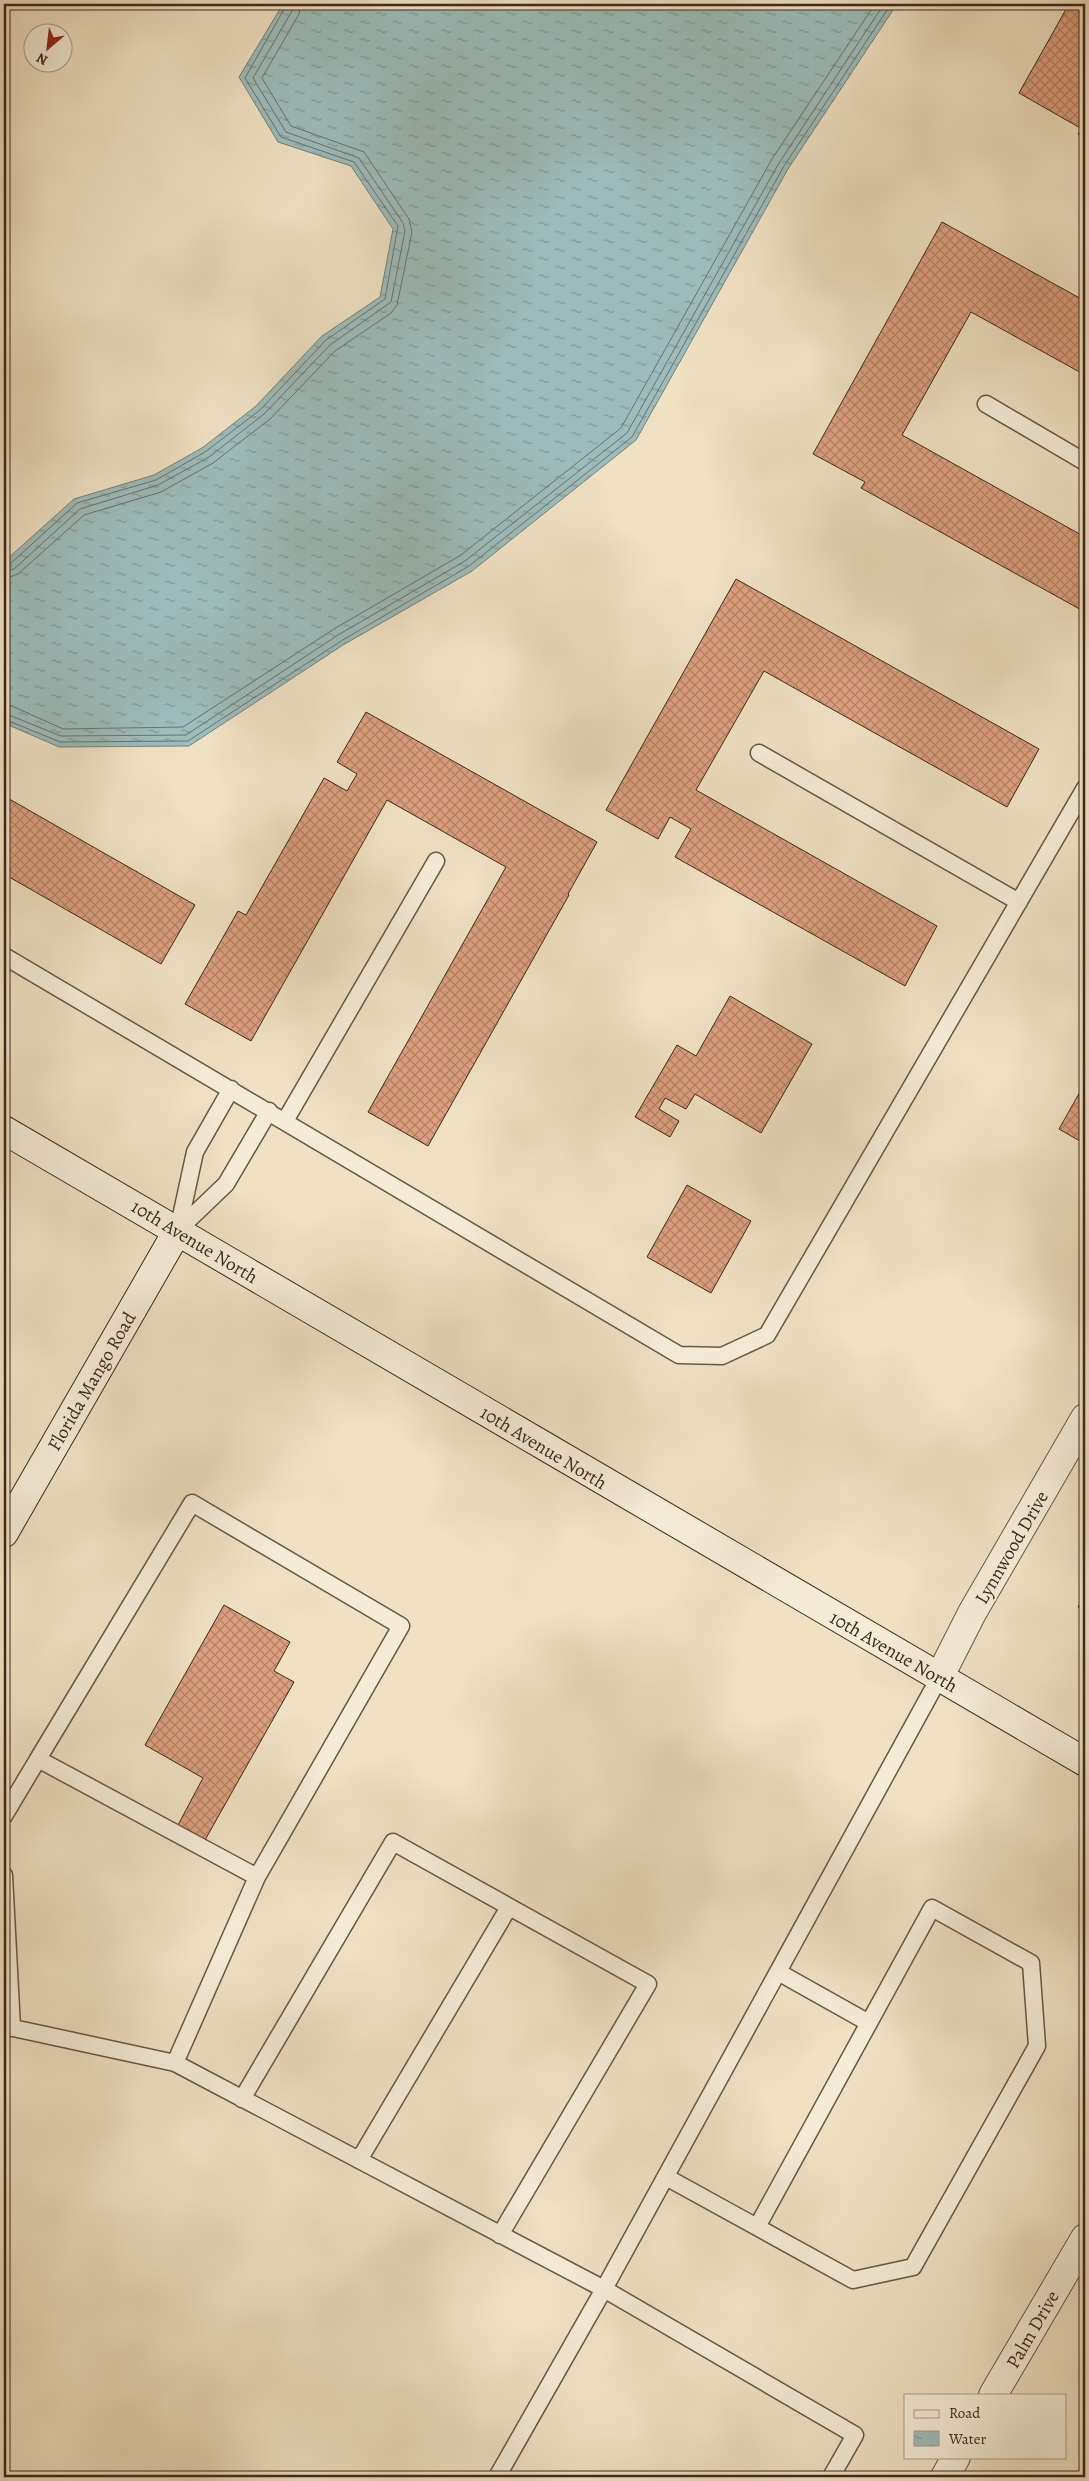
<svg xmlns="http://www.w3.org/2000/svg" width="1089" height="2481" font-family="Alegreya,serif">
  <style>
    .water { fill: url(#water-ripples); stroke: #76817b }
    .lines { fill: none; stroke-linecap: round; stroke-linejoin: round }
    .shore { stroke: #6c726c; stroke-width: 1 }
    .building { fill: url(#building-cross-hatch); stroke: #3d281c }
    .lane-casing { stroke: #6a5646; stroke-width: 19 }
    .street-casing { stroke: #6a5646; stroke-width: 30 }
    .secondary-casing { stroke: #3d281c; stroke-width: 30 }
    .lane { stroke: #f5ecd8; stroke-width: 16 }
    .street { stroke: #f5ecd8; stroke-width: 28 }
    .secondary { stroke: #f5ecd8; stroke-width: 28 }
    .labels { text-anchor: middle; stroke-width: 4; stroke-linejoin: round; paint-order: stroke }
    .street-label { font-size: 19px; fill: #3d281c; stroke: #f5ecd8 }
  </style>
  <defs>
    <pattern id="water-ripples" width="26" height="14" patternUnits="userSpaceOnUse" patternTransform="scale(1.25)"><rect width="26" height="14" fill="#9cbcbb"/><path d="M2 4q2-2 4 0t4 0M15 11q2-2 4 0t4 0" fill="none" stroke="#809997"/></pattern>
    <pattern id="building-cross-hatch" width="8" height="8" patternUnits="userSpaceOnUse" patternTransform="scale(1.25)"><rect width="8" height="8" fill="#dca07e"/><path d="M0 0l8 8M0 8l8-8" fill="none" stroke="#b48266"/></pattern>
  </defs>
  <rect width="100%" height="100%" fill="#f0e1c3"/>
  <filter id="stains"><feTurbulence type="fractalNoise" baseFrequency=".004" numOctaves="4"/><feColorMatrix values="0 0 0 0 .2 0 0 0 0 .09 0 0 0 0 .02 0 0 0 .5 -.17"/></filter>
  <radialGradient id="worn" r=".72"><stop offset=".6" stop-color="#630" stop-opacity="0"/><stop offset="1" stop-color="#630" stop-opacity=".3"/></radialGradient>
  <path class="water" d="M283,4H897L788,169L636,440L472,571L343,645L189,746L59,747L4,723V560H6L74,499L154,475L202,448L256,406L322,336L380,297L393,229L351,166L278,142L239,77Z"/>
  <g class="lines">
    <path class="shore" d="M4,565L10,564L77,503L156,480L205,452L260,410L326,340L385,299L398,226L354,162L281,137L245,78L287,4
      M4,571L14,569L80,509L158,485L209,457L264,414L330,345L391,302L405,231L403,223L359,158L286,132L253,78L292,11L293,4
      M4,579L18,574L84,515L161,492L213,463L270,419L335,351L391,313L397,305L412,232L409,219L364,152L291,126L262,78L299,14L301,4
      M4,705L12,706L63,729L183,727L334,629L461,555L621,428L772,159L875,4
      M4,713L61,736L186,735L338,635L465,561L627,433L779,163L884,4
      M4,719L60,742L188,741L341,641L469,566L632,437L784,166L891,4"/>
  </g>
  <path class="building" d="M1069,4H1085V138L1078,134L1082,129L1019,93Z
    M942,222L1085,301V375L971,312L902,435L1085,537V612L861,488L865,482L813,454Z
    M736,579L1039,749L1007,807L764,671L696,790L937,926L905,986L675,857L691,829L670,817L658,839L606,810Z
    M366,712L597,842L568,894L569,895L428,1146L368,1112L506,867L387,800L251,1041L185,1004L238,911L246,915L324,778L347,791L357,774L337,762Z
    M4,796L195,905L161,964L4,874Z
    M730,996L812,1044L761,1133L695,1094L686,1109L665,1098L659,1109L679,1121L670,1137L635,1117L677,1045L696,1056Z
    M1085,1083V1144L1059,1129Z
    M687,1185L751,1221L711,1293L647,1257Z
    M1085,1595V1611L1078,1607Z
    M224,1605L290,1642L274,1671L294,1682L205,1840L178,1825L203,1778L145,1745Z"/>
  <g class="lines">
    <defs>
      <path id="lane" d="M986,404L1085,462
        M759,753L1019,902
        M4,956L679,1355L722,1356L767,1335L1085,788
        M285,1121L436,861
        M178,1230L195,1152L231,1089
        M178,1230L226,1184L269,1111
        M4,1816L38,1759
        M4,1875L12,2028
        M778,1972L869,2023
        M4,2026L175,2063L604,2289L855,2435L831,2477
        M175,2063L257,1877L401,1626L192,1503L38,1759L257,1877
        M242,2099L393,1842L648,1984L500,2235
        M359,2160L509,1907
        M666,2177L853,2280L913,2267L1037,2046L1031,1963L932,1908L757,2227
        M497,2477L604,2289L939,1678"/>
      <path id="street" d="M939,1678L972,1613L1085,1418
        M993,2395L1085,2238
        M945,2477L956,2457"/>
      <path id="secondary" d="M4,1130C366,1338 723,1554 1085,1762
        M4,1533L178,1230"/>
    </defs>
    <use href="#lane" class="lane-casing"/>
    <use href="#street" class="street-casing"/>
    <use href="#secondary" class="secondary-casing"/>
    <use href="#lane" class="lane"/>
    <use href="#street" class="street"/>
    <use href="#secondary" class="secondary"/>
  </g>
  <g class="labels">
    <g class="street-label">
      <text transform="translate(195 1241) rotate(31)" y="7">10th Avenue North</text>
      <text transform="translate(91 1381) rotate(-60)" y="7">Florida Mango Road</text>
      <text transform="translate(544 1447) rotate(31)" y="7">10th Avenue North</text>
      <text transform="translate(1011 1547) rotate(-60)" y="7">Lynnwood Drive</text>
      <text transform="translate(894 1651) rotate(30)" y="7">10th Avenue North</text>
      <text transform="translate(1032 2329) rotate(-60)" y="7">Palm Drive</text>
    </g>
  </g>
  <rect width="1089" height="2481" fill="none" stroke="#f0e1c3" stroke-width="20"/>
  <rect x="5" y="5" width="1079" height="2471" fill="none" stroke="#3d281c" stroke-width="2.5"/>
  <rect x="10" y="10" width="1069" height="2461" fill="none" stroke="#3d281c"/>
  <rect x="904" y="2394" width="162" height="65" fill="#f5ecd8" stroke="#ab9e8d"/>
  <rect x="914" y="2410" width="25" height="8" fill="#f5ecd8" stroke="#ab9e8d"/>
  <text x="949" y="2418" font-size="15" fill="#3d281c">Road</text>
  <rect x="914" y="2431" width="25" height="15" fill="url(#water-ripples)" stroke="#ab9e8d"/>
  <text x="949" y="2444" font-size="15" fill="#3d281c">Water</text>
  <g transform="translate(48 48) rotate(208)"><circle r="24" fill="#f5ecd8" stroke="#ab9e8d"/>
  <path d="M0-4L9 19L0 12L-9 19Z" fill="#8f2418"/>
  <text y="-8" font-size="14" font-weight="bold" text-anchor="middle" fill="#3d281c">N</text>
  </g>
  <rect width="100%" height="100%" filter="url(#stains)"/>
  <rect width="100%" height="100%" fill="url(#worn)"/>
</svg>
